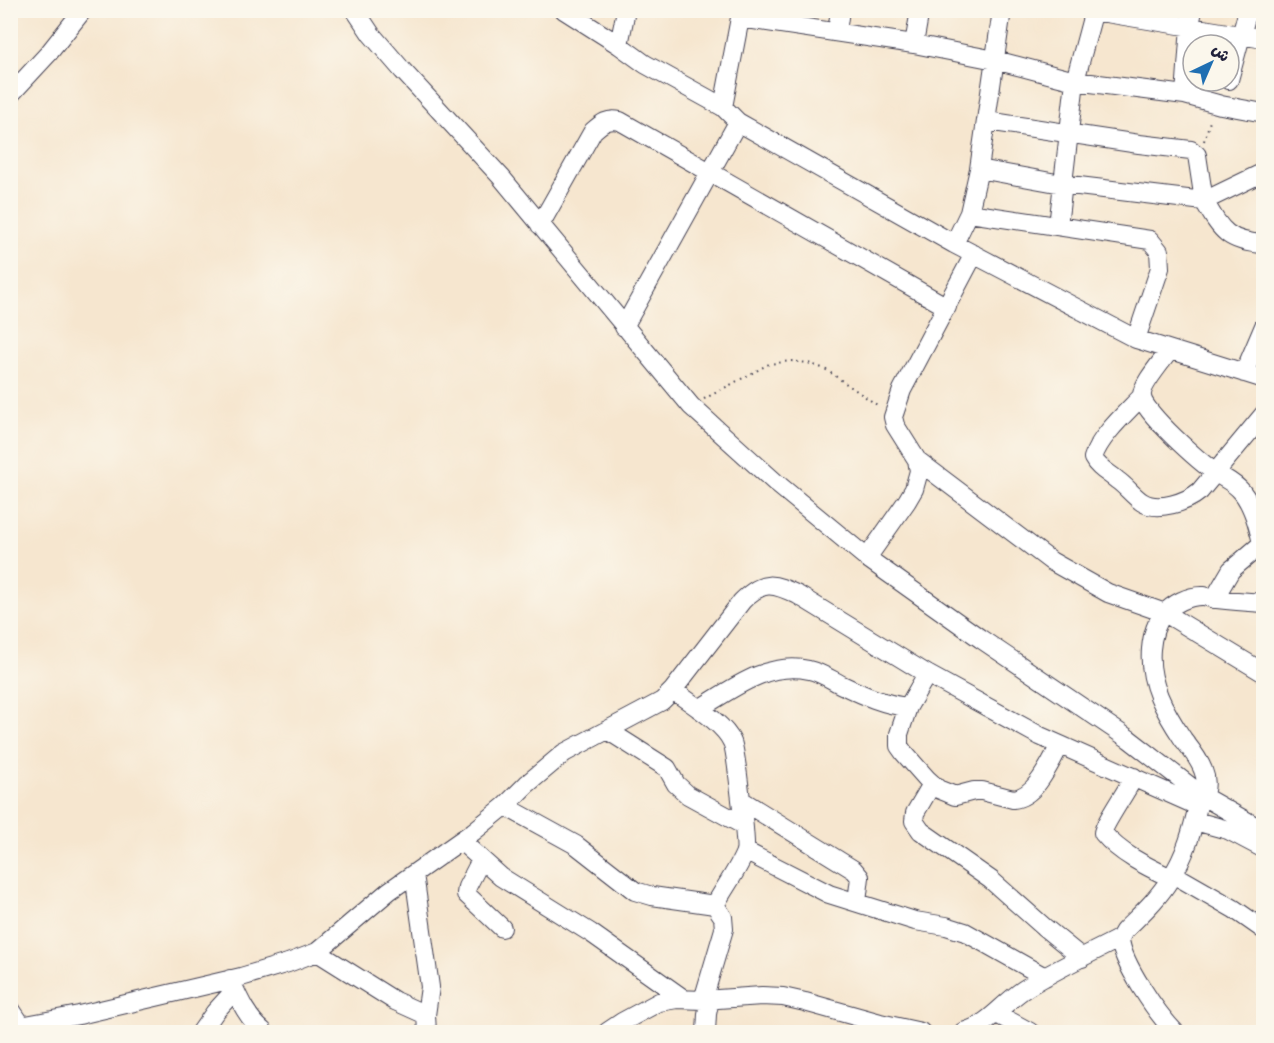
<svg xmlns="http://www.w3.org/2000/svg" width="1274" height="1043" font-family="'Patrick Hand','Playpen Sans Arabic',sans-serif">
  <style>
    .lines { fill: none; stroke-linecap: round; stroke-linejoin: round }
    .minor-casing { stroke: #423f51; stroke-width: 20 }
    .path { stroke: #423f51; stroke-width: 2; stroke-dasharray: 1.5 4.5; stroke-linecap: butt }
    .minor { stroke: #fff; stroke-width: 18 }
  </style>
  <rect width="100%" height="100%" fill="#fbf7ec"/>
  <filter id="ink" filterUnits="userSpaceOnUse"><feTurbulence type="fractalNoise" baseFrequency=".0167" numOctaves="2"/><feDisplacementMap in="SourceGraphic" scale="12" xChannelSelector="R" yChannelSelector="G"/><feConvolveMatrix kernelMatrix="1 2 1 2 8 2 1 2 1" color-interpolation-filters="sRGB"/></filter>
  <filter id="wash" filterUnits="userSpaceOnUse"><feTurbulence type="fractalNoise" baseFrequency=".008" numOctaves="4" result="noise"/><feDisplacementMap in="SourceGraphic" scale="24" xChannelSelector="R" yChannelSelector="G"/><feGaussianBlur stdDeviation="1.35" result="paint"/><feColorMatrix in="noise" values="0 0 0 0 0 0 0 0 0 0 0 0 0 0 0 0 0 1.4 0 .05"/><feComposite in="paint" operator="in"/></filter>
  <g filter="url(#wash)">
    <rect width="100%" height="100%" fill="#f6e6cf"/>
  </g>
  <g filter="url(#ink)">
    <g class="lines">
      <defs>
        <path id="minor" d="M355,10L371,34L403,71L501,177L691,406L775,482L867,558L981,639L1129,739L1204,797L1264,831
          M564,10L619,45
          M626,10L619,45L645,64L723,107L738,122L954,244L1136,339L1264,379
          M1088,10L1264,39
          M837,32L840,10
          M914,44L920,10
          M1229,80L1248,10
          M10,95L48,54L83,10
          M1185,95L1190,26L1193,10
          M723,107L740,18L914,44L995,60L1075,81L1185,95L1221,105L1264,113
          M979,169L1062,184L1204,201L1197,155L1191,150L1139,144L987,121
          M1264,172L1204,201C1221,230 1227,242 1264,244
          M969,213L1150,240L1159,251L1160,268L1136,339
          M540,225L593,131C602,123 608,118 620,121L947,307
          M1058,226L1075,81L1094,10
          M954,244L969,213L979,169L1002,10
          M624,327L738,122
          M1170,350C1164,359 1140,386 1142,397C1144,413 1201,463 1216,473C1225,479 1235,483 1242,492C1253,506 1258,526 1262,543
          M1244,373L1264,326
          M1142,396C1127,412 1099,437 1093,458C1098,468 1109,473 1117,480C1126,486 1133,496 1142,502C1158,512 1187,502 1200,491L1264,414
          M917,460L1051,561L1108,593L1165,613L1264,673
          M867,558L907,501L914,489L919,471L917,460L895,425L893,417L902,390L974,254
          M1214,599L1231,570L1264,542
          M927,674L908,707L899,734V746L904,753L927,779L938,789L948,793L955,796L974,791H982L1013,799C1036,797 1050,763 1060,745
          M673,690C690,703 724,723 732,742C736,750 747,845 745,852C739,868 723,890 715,905L723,917L724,929L703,1000
          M699,709C732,689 767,661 809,670C820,672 832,680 842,685C863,695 885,705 908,707
          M607,730L667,768L676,784L688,795L743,825
          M1134,777C1128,789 1103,825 1103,833C1120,854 1148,867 1171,878
          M932,784L915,813L914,821L921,831L991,880L1044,927L1082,958
          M741,800L854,870L860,877L857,902
          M505,806L576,845L635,891L652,896L715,905
          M1195,821L1228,830L1264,849
          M461,841L501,877L591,933L684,999
          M745,851L829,894L915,921L946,926L965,932L1045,977
          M481,860L467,887L466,894L502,928
          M414,874L430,987L426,1015L427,1032
          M1173,874L1234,909L1264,930
          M1120,938C1121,962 1158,1015 1175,1032
          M317,952L395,1001L426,1015
          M230,979C239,999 247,1018 264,1032
          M10,1008L22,1026
          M997,1014L1030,1032
          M10,1028L79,1015L241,977L288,963L317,952L389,891L473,832L505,806L527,784L564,753L662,701L673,690L742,601C763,580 773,583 798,595L927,674L1040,736L1191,803C1207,802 1208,782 1203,770C1199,759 1190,748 1183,739C1165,712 1148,683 1151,649C1152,638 1155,624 1163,615C1172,604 1189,595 1204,596C1208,597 1213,599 1217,599C1233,601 1248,602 1264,603
          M201,1032L215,1012L235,990
          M607,1032L622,1022L659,1002L677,999L703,1000L762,996L783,997L805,1002L880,1023L921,1032
          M706,1032L707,1014L710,999
          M963,1032C989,1025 1001,1005 1023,990C1053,970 1088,955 1120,938L1124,931C1140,915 1158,899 1170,879C1186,856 1193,828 1199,801"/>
      </defs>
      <use href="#minor" class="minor-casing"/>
      <path class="path" d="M1204,141L1211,118
        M704,399L769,364L791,361L808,363L825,369L880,407"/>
      <use href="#minor" class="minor"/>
    </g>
  </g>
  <rect width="1274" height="1043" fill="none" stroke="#fbf7ec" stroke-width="36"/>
  <g transform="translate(1211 63) rotate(44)"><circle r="28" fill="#fbf7ec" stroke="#a4a2a5" stroke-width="1.5"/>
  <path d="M0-4.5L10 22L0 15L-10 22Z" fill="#1f6fb2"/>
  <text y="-9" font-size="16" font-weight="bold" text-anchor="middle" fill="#22223b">ش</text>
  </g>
</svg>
